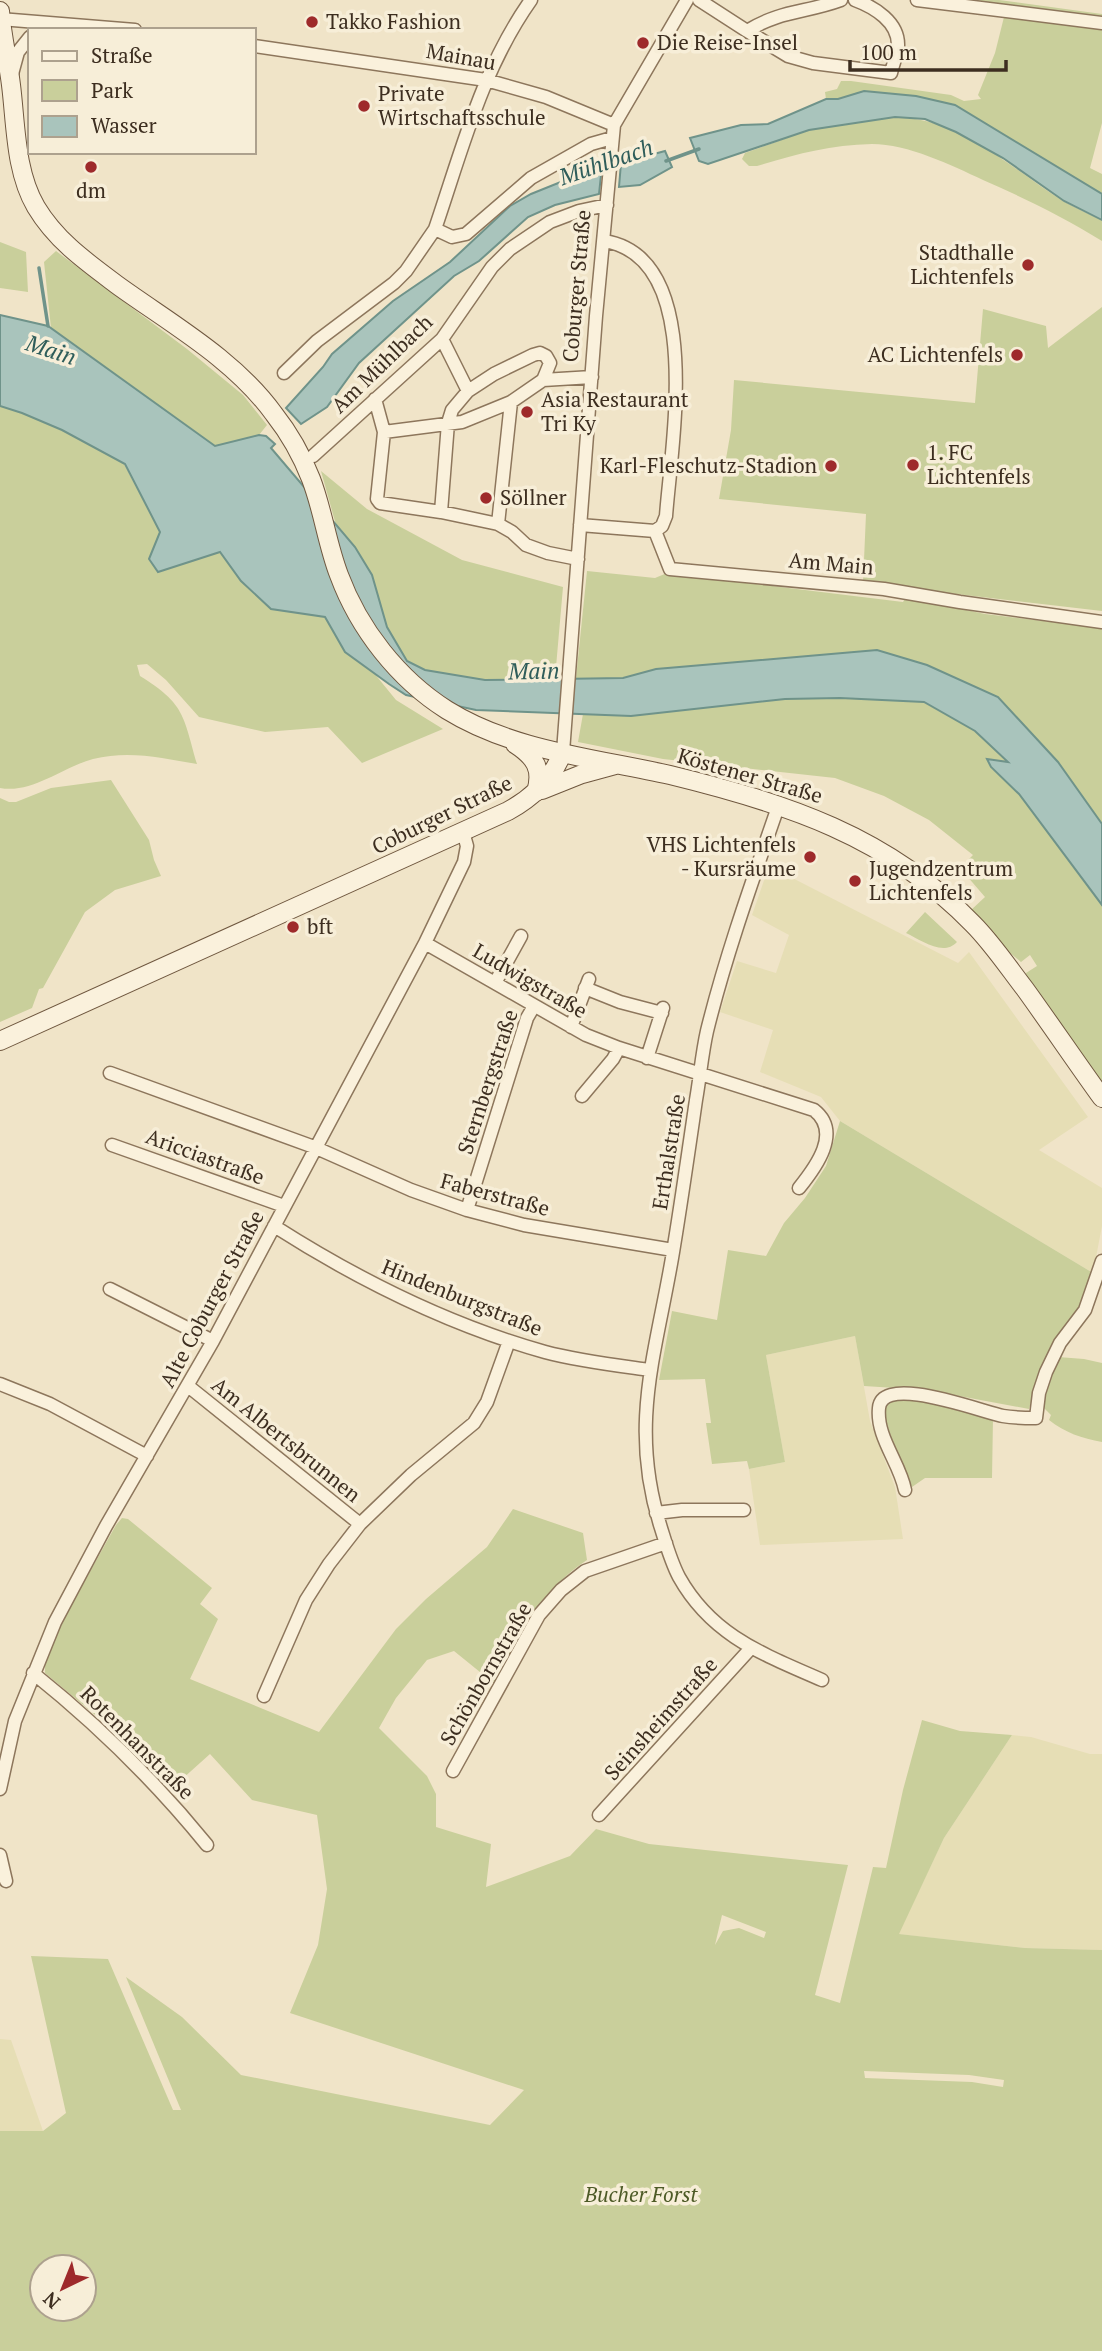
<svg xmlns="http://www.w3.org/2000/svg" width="1102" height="2351" font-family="'PT Serif',serif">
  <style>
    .farmland { fill: #e6deb5 }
    .green { fill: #c9cf9b; fill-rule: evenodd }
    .water { fill: #a9c4bc; stroke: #6f938a; stroke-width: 2 }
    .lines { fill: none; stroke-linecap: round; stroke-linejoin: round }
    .stream { stroke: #6f938a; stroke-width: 3.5 }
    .street-casing { stroke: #8d765c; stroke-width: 15 }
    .secondary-casing { stroke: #6f573f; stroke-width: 20 }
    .street { stroke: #faf1dc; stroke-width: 12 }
    .secondary { stroke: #faf1dc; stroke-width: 18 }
    .poi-dot { fill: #9e2a2b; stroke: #f7eed8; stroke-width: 2.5 }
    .labels { text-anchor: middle; stroke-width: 7; stroke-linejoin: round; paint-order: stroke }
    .poi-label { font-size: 21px; fill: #3d2e20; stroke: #f7eed8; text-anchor: start }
    .street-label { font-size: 21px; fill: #3d2e20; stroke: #f7eed8 }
    .park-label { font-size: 21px; font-style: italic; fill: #4d5a26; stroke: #f7eed8 }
    .water-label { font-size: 23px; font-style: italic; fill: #2f5d5a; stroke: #f7eed8 }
  </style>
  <rect width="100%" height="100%" fill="#f0e4c8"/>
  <path class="farmland" d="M769,866L958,963L969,952L1088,1117L1039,1150L1102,1188V1226L1093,1273L840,1121L821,1097L760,1072L773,1030L720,1012L737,961L776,973L789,935L752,915Z
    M855,1336L870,1421L895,1487L903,1539L760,1545L749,1469L785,1462L766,1355Z
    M1012,1735L1031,1737L1090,1754H1102V1950L1025,1948L898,1934L944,1838Z
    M0,2039L11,2040L43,2131H0Z"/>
  <path class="green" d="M958,0H999L1102,14V20Z
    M1004,17L1102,28V123L1090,168L1102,174V194L955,105L916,96L864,91L838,99H826L825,92L837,89L841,81H851L951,95L964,101L981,99L978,95L995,53Z
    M895,117C961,118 1010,168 1063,201C1075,208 1089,214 1102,220V241C1064,217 1024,198 983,180C951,165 908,144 872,144C829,145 797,154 757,166H749L742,159L745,153L809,130Z
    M0,242L26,252L28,292L0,288Z
    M56,251L187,349L243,395L267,425L259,435L215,447L51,328L44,262Z
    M1102,307V611L863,583L866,514L719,499L731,430L734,380L975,403L983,309L1046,326L1048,348Z
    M0,406L22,413L62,430L124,464L160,532L149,559L220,552L241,581L271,609L326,617L345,652L374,673L396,700L443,729L362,763L328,727L265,732L199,717L166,680L147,664L137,665L140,676C185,704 183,715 197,764C162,758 129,750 93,759C63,767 32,794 0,788Z
    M321,471L367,509L462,560L563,587L556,667L549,679L485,680L425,670L407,661L387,627L372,575L355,547L336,525Z
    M587,571L655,578L667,573L903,602L906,597L985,614L1102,628V824L1058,762L998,697L927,665L877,650L656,669L623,678H576Z
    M840,698L923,702L975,731L1010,763L987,759L991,768L1019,794L1102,905V1089L1026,981V973L1037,966L1030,955L1021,962L997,942L970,911L985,897L960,868L973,855L929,820L884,796L835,778L663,759L578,742L583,714L631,716L784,699Z
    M111,780L149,840L154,860L161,876L115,890L85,912L43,988L39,989L32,1008L0,1022V798L9,802H16L51,788Z
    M925,912L957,942C943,957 921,940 906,933Z
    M840,1121L1093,1273L1083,1303L1052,1346L1040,1372L1029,1409L927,1390L864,1386L855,1336L766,1355L785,1462L749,1469L747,1461L712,1464L706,1423H711L705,1379L659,1380L672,1311L717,1320L728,1250L766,1256L784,1223L805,1198L826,1166Z
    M1058,1357L1084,1359L1102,1363V1442C1082,1438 1065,1433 1049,1420L1051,1415L1042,1406L1044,1392Z
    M896,1397L930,1400L993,1418L992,1478H925L912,1487L894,1449L883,1409L887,1401Z
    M513,1509L583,1533L587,1560C541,1589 520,1637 496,1685L454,1651L427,1660L396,1698L379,1728L427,1776L436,1794V1827L491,1844L486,1887L570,1856L596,1829L649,1844L848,1865L815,1995L840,2003L873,1867L886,1868L903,1790L922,1720L960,1731L1012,1735L944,1838L899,1934L1025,1948L1102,1950V2351H0V2131H43L66,2113L31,1956L108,1959L173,2110H181L126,1977L182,2017L241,2075L490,2125L524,2090L290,2013L318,1945L327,1889L317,1815L252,1800L210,1754L171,1789L100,1719L45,1673V1659L64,1618L116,1525L122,1518L128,1519L212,1588L200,1604L218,1619L190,1679L319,1732L396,1629L426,1599L487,1547ZM722,1915L766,1932L764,1938L739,1928L723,1931L715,1945ZM864,2071L969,2075L1004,2080L1003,2087L972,2082L865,2078ZM42,2267H84V2309H42Z"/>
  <path class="water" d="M864,91L916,96L955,105L1102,194V220L1064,201L1003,158L956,132L925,119L895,117L809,130L708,164L699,161L690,138L741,125L768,124L826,99H838Z
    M665,151L672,167L640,185L619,187L621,163Z
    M578,175H601L599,194L555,205L528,217L479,261L454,276L359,363L327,407L301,424L286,408L323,367L332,354L393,301L450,262L510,206L531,194Z
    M0,315L48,326L215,446L259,435L266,436L275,444L271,448L355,547L372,575L387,627L407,661L425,670L485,680L623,678L656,669L877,650L927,665L998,697L1058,762L1102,824V905L1019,794L991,767L987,759L1008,762L975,731L924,702L840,698L785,699L631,716L476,710L406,695L389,684L345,652L325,617L271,609L241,581L220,552L158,572L149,559L160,532L125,464L62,430L22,413L0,406Z"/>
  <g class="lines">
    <path class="stream" d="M666,161L699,149
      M39,268L48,326"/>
    <defs>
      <path id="street" d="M699,0L747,31C781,10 806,13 841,0
        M917,0L1102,23
        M0,19L135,30
        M747,31L788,56L813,63L891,73C893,64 897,55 898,46C899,22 874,7 855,0
        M254,46L486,80L546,97L614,125
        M12,74L18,52L30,37
        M435,229L452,237L466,234L531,178L591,144L612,138
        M604,241C706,257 671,445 666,516L662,526L655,531
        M442,339L468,391
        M284,373L317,341L394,283L406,271L435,229C462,150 482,69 531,0
        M375,399L384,432L377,499L380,503L441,512L498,524L512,532L526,545L548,553L578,559
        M384,432L462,422L511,402L543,380L592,377
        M313,456L442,339L492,267L510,249L550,222L579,211L607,205
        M441,512L448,423L452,410L468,391L494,374L533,355L540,353L546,356L550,363L543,380
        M498,524L511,402
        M580,525L655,531L670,569L884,589L960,602L1102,622
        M563,752L596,316L614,125L687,0
        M779,804C753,879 726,954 707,1031C702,1053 700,1077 696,1100C689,1148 682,1197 674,1246C658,1348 627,1423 661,1528C666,1544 671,1562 679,1577C712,1636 763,1654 822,1680
        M425,943L586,1035L619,1048L814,1110C842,1132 816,1167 799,1188
        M495,983L521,936
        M585,988L620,1002L662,1013
        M571,1027L589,979
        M647,1058L663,1008
        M110,1073L314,1147L411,1190L467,1210L524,1225L673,1250
        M582,1096L613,1059L619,1048
        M112,1145L284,1206
        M467,1210L527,1018L534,1006
        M274,1226C357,1279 449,1325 545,1352C579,1361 614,1365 650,1370
        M110,1289L213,1341
        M0,1384L50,1404L147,1456
        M188,1386L360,1524
        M905,1490C900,1463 876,1437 879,1408C882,1373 982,1412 1003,1416C1014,1418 1025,1418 1036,1418L1039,1393L1046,1372L1060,1343L1085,1310L1102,1261
        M656,1513L682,1510H744
        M33,1673C98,1725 155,1781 207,1845
        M264,1696L306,1600L329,1564L360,1524L411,1475L474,1423L487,1402L509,1341
        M453,1771L539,1615L561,1590L585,1571L666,1543
        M0,1789L15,1721L55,1622L106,1526L213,1341L425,943L464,862L467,846L463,832
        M599,1815L751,1648
        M0,1855L6,1881"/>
      <path id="secondary" d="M0,11C2,36 8,60 11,85C16,125 15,171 36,207C57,242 88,263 120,287C173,325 235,360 274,414C289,433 302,456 311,479C323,510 327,544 339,575C359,629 398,679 447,710C513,751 595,758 670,775C785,803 888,836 973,924C992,943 1008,967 1025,989C1051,1025 1076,1062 1102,1098
        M515,744C535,757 543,769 536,792
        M542,790L582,774L615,765
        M0,1041L508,811C534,797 552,779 563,752"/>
    </defs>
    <use href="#street" class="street-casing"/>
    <use href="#secondary" class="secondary-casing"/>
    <use href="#street" class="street"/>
    <use href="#secondary" class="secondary"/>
  </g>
  <g class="poi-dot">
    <circle cx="312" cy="22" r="7"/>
    <circle cx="643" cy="43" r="7"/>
    <circle cx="364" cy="106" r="7"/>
    <circle cx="91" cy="167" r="7"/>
    <circle cx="1028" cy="265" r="7"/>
    <circle cx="1017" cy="355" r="7"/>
    <circle cx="527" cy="412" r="7"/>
    <circle cx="913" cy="465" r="7"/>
    <circle cx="831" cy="466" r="7"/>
    <circle cx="486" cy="498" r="7"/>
    <circle cx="810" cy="857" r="7"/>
    <circle cx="855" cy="881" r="7"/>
    <circle cx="293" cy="927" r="7"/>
  </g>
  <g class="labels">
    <g class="poi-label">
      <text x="326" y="29">Takko Fashion</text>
      <text x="657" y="50">Die Reise-Insel</text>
      <text x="378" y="101">Private<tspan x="378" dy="24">Wirtschaftsschule</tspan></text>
      <text x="91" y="198" text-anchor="middle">dm</text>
      <text x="1014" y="260" text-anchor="end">Stadthalle<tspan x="1014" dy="24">Lichtenfels</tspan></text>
      <text x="1003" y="362" text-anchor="end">AC Lichtenfels</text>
      <text x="541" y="407">Asia Restaurant<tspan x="541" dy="24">Tri Ky</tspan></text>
      <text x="927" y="460">1. FC<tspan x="927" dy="24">Lichtenfels</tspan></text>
      <text x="817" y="473" text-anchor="end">Karl-Fleschutz-Stadion</text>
      <text x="500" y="505">Söllner</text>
      <text x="796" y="852" text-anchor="end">VHS Lichtenfels<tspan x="796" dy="24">- Kursräume</tspan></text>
      <text x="869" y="876">Jugendzentrum<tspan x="869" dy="24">Lichtenfels</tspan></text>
      <text x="307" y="934">bft</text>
    </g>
    <g class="street-label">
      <text transform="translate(461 57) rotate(10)" y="7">Mainau</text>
      <text transform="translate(577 286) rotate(-85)" y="7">Coburger Straße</text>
      <text transform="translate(382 364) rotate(-44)" y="7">Am Mühlbach</text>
      <text transform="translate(831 564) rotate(5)" y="7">Am Main</text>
      <text transform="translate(750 776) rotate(16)" y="7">Köstener Straße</text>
      <text transform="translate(442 815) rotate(-26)" y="7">Coburger Straße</text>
      <text transform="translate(530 981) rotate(30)" y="7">Ludwigstraße</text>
      <text transform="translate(488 1082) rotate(-72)" y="7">Sternbergstraße</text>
      <text transform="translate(669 1152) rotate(-81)" y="7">Erthalstraße</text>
      <text transform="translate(205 1157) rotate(20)" y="7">Aricciastraße</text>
      <text transform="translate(495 1195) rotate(15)" y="7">Faberstraße</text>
      <text transform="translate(462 1298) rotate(22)" y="7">Hindenburgstraße</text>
      <text transform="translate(212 1299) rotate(-62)" y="7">Alte Coburger Straße</text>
      <text transform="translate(286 1440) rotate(39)" y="7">Am Albertsbrunnen</text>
      <text transform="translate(486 1674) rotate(-60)" y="7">Schönbornstraße</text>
      <text transform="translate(661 1719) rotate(-48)" y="7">Seinsheimstraße</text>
      <text transform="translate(137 1743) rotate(45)" y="7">Rotenhanstraße</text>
    </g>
    <g class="park-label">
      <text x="641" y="2202">Bucher Forst</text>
    </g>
    <g class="water-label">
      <text transform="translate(606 162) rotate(-19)" y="8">Mühlbach</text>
      <text transform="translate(51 350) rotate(18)" y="8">Main</text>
      <text transform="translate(534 671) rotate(-1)" y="8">Main</text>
    </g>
  </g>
  <rect x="28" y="28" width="228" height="126" fill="#f7eed8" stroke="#ada18e" stroke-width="2"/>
  <rect x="42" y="51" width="35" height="10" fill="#faf1dc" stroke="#ada18e" stroke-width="2"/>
  <text x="91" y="63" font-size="21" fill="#3d2e20">Straße</text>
  <rect x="42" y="80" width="35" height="21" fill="#c9cf9b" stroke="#ada18e" stroke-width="2"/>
  <text x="91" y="98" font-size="21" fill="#3d2e20">Park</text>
  <rect x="42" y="116" width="35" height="21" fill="#a9c4bc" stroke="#ada18e" stroke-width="2"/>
  <text x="91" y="133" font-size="21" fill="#3d2e20">Wasser</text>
  <g transform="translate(63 2288) rotate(223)"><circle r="33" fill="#f7eed8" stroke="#ada18e" stroke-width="2"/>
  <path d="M0-5L12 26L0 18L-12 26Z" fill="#9e2a2b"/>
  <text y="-10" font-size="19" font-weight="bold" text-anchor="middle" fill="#3d2e20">N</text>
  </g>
  <path d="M850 60v10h156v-10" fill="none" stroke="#3d2e20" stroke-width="3.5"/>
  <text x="860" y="60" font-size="21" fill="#3d2e20" stroke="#f7eed8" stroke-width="5" paint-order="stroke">100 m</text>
</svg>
